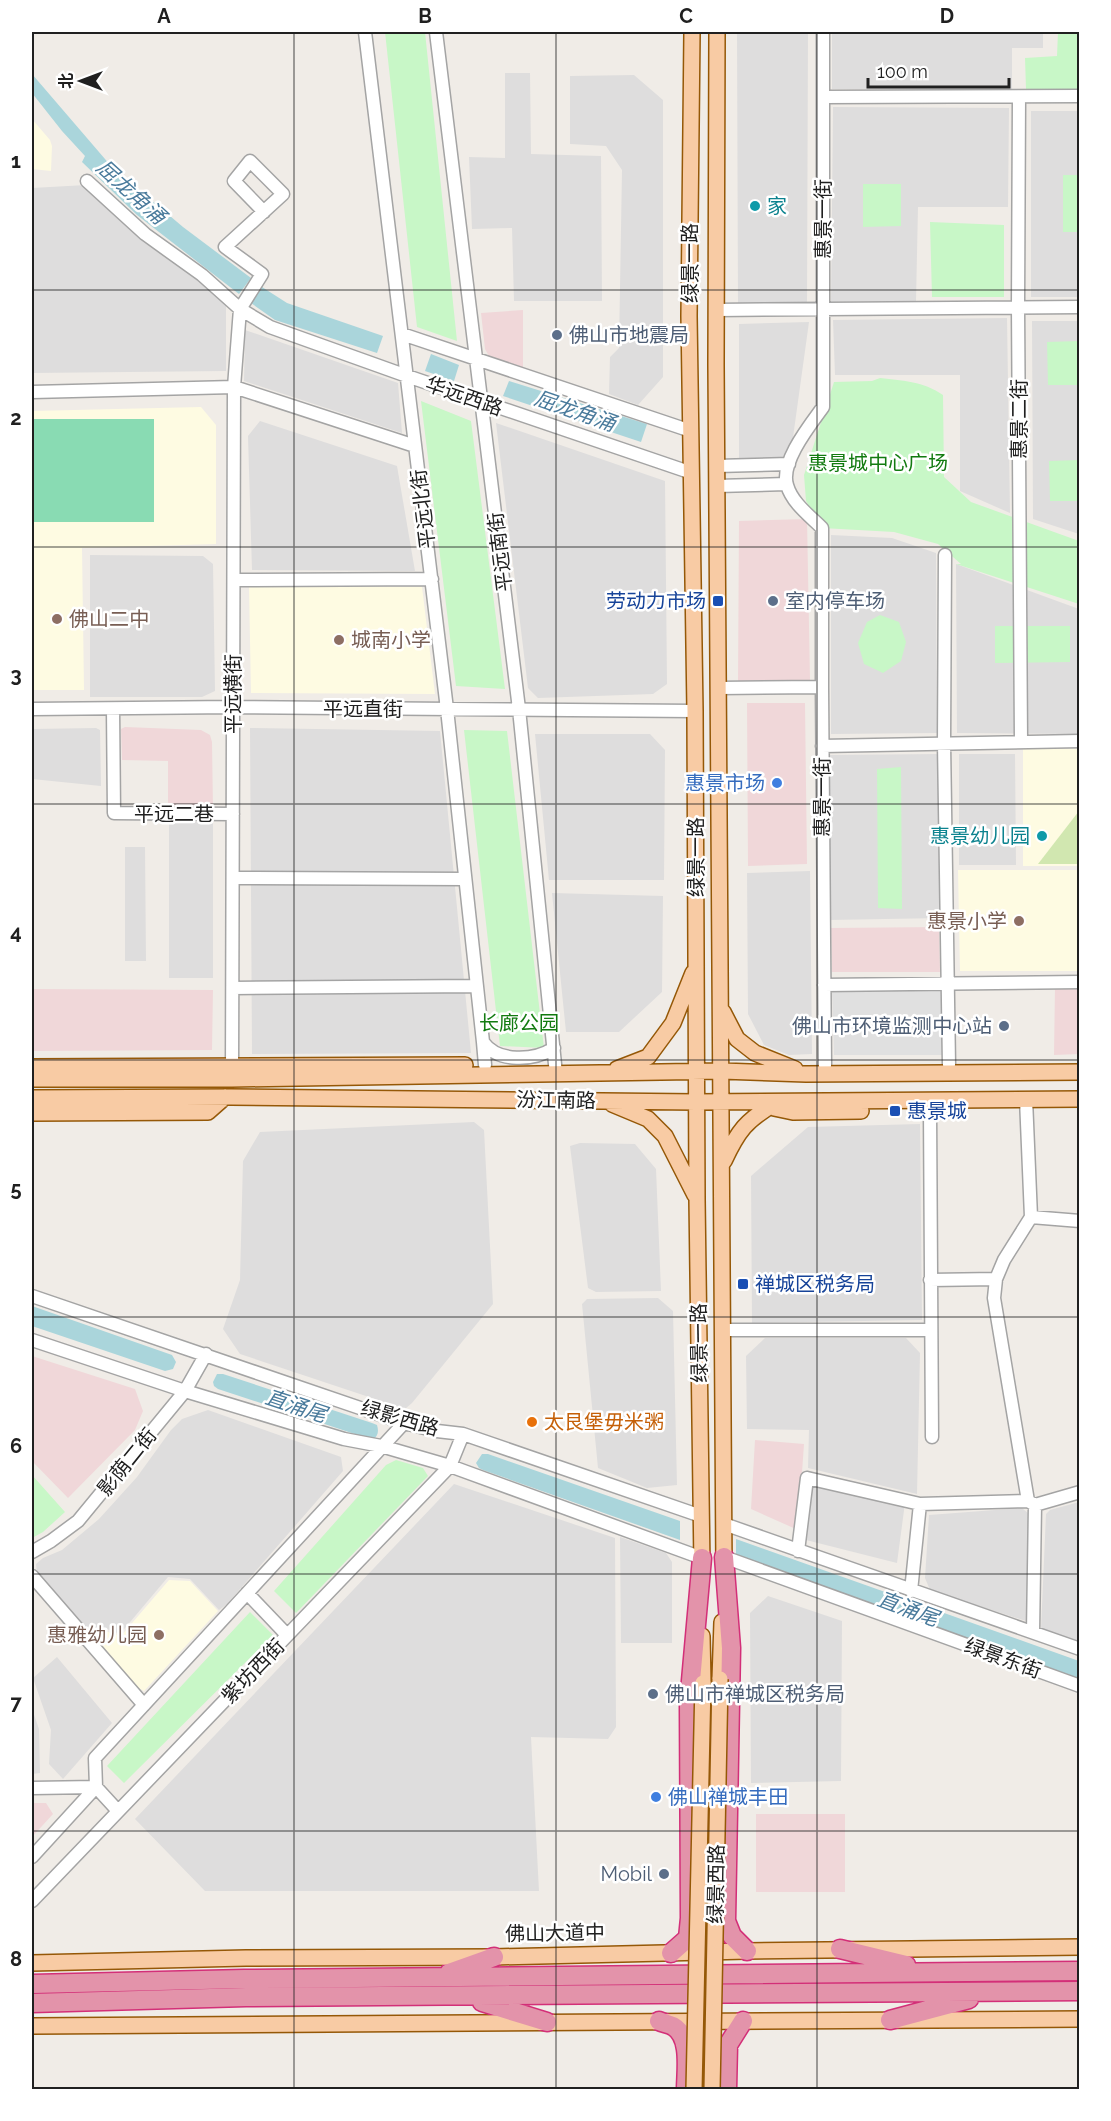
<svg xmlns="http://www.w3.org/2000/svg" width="1111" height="2121" font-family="Raleway,'Noto Sans SC',sans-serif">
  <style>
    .residential { fill: #dedddd }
    .commercial { fill: #f0d7d9 }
    .education { fill: #fefbe2 }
    .grass { fill: #d1e7b0 }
    .park { fill: #c8f7c7 }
    .pitch { fill: #89dbb3 }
    .parking { fill: #e0e0e0 }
    .water { fill: #aad5db }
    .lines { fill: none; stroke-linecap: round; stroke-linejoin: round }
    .minor-casing { stroke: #a4a4a4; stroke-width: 15 }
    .major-casing { stroke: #955807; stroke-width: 18 }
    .highway-casing { stroke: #d32f78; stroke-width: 21 }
    .minor { stroke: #fff; stroke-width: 12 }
    .major { stroke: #f8cba4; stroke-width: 15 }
    .highway { stroke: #e393aa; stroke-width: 18 }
    .major-bridge-casing { stroke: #955807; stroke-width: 18; stroke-linecap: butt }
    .major-bridge { stroke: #f8cba4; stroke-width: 15 }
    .grid { fill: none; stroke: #202020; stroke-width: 1.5; stroke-opacity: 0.55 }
    .culture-dot { fill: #0f9aa8; stroke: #fff; stroke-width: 2 }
    .service-dot { fill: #5c6f8a; stroke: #fff; stroke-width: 2 }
    .transit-dot { fill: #1a4fb4; stroke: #fff; stroke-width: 2 }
    .education-dot { fill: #8d6e63; stroke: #fff; stroke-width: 2 }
    .shop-dot { fill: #3f7fe0; stroke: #fff; stroke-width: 2 }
    .food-dot { fill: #e8710a; stroke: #fff; stroke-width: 2 }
    .labels { text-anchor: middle; stroke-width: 5; stroke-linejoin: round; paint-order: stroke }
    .culture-label { font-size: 20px; fill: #0d838f; stroke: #fff; text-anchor: start }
    .street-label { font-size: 20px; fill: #202020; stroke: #fff }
    .service-label { font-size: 20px; fill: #4e5e75; stroke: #fff; text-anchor: start }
    .park-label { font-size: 20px; fill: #137b11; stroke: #fff }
    .transit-label { font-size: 20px; fill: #164399; stroke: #fff; text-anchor: start }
    .education-label { font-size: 20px; fill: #785e54; stroke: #fff; text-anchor: start }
    .shop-label { font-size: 20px; fill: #366cbe; stroke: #fff; text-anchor: end }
    .food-label { font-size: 20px; fill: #c56008; stroke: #fff; text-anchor: start }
    .water-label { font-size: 21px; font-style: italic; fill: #4a7b9c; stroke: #fff }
    .neatline { fill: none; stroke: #202020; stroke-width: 2 }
    .grid-label { font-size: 20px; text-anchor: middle; font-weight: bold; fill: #202020 }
  </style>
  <rect width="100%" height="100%" fill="#f0ece7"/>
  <path class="residential" d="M737,32H808L807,304H738Z
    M832,32H1043V48H1012V90L832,89Z
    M505,73H530L531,154L601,156L602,301H514L512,228L472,229L469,157L505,158Z
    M634,75L663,100V377L638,405L609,394L610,357L619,348L622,170L606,146L570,144V76Z
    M833,107L1009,108L1008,207H918L916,301L831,302Z
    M1031,111H1079V297H1031Z
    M86,185L226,305V371L32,373V188Z
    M1007,318L1010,513L960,491V375H835L833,320Z
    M1032,321H1079V534L1033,519Z
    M809,322L790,459L739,460V324Z
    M245,330L398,383L402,433L244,381Z
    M260,421L397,466L415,571L252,570L248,436Z
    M496,423L665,481L667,684L653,694L538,698L528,688Z
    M831,535L892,538L936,553L937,733L831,734Z
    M90,555L203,556L213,564L215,691L202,697H90Z
    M956,564L1079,609V734L957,733Z
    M96,728L100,730L101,786L32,779V729Z
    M250,728L440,731L471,1053L252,1054Z
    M535,734H650L665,750L664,880H549Z
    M940,754L942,918L829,920V755Z
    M959,754H1015L1016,865H959Z
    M213,821V978H169V822Z
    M125,847H145L146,961H125Z
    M810,871L812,1054L789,1055L764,1045L748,1014L747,873Z
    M552,893L663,896L662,992L619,1032H566Z
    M474,1122L484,1130L493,1304L412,1403L405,1409L240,1354L223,1329L240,1280L243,1161L260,1132Z
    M920,1124L922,1320L752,1323L751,1176L808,1127Z
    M580,1143L635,1144L656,1169L661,1291L596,1292L588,1288L570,1146Z
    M658,1298L673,1311L677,1485L647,1488L598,1468L582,1304L587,1299Z
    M765,1338H906L920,1353L917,1494L808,1468L809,1430L747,1429L746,1356Z
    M208,1410L341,1457L343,1471L227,1604L219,1610L190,1579L168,1577L120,1634L104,1628L89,1630L37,1573L36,1564L43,1558L62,1550L99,1519L137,1477L171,1430L182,1419Z
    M454,1484L615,1538L616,1727L608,1739L531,1737L539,1891H205L135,1819Z
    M813,1484L905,1503L897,1563L806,1540Z
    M1079,1502V1642L1041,1629L1046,1514L1050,1510Z
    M1022,1508L1029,1514L1026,1621L930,1590L925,1578L929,1515Z
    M620,1537L666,1553L672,1562V1643H621Z
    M768,1596L842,1621L841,1781L751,1783L750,1613Z
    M57,1657L112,1723L63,1779L49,1764L51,1730L33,1678Z
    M32,1709L39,1729L40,1773L32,1774Z"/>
  <path class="commercial" d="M523,310V371L490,358L485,349L481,313Z
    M807,519L810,680L738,681L739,521Z
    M747,703H805L807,864L748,866Z
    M125,727L201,730L210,735L212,742L213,810H168V761L122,760L121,729Z
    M939,927L940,972H832L831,928Z
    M1055,987H1079V1054L1054,1055Z
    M32,989L213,990L212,1050L32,1051Z
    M32,1356L135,1389L143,1411L135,1430L68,1498L32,1461Z
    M755,1440L804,1444L798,1530L751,1509Z
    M32,1803H46L53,1814L32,1837Z
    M756,1814H845V1892H756Z"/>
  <path class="education" d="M32,119L50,140L52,146L51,171L32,169Z
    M201,407L216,425V544L82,548L84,690H32V411Z
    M249,586L422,587L435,694L251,693Z
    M1023,748L1079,749V866H1023Z
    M958,870H1079V971H960Z
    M169,1580L190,1581L218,1611L144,1691L137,1687L92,1633L105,1631L121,1636Z"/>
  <path class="grass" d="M1079,811V864H1038Z"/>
  <path class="park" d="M385,32H425L457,341L417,327Z
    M1058,32H1079V89H1026L1025,58L1057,56Z
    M1063,175H1079V232H1063Z
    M863,184H901V226L863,227Z
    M930,222L1004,225V297H932Z
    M1079,341V385H1048L1047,342Z
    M880,378C905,381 922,381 943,395L944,477L971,502L1079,541V604L956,564H961L938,544L894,532L822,528L806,501L804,475L834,382L872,381Z
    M421,401L471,421L505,689L456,686Z
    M1079,460V501H1050L1049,461Z
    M880,615L899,622L906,642L901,661L883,673L864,664L858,643L867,622Z
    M995,626H1070V662L995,663Z
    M464,730L507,731L544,1048L500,1046Z
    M901,767L902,909L878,908L877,769Z
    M396,1460L423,1468L428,1476L296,1613L274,1591L386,1465Z
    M32,1475L65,1512L43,1532L32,1538Z
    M250,1612L273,1635L124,1783L107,1766Z"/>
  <path class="pitch" d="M32,419H154V522H32Z"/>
  <path class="parking" d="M945,989V1055H834L832,991Z"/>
  <path class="water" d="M32,74L111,166L183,227L251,278L239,294L137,215L82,162L85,156L62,131L32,93Z
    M262,287L287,303L383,336L377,353L275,320L251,303Z
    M431,354L459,365L454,381L425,371Z
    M509,381L647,424L641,442L503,396Z
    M32,1306L172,1355L176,1362L173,1369L165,1371L32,1326Z
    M217,1374H223L372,1423L377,1425C379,1432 378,1435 373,1440L218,1389L214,1386L213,1382Z
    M482,1454H488L680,1521V1540L483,1470L479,1468L476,1463Z
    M736,1539L1079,1661V1679L736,1557Z"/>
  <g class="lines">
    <defs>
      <path id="minor" d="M365,32L447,709L483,1042C498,1063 534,1061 554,1048
        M436,32L519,709L556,1074
        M823,32V407C810,425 780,462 787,485C792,503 810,516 822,528V687L825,1066
        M823,97L1080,96
        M1019,97L1018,307L1021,741
        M87,181L145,234L202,275L240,309L270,327L407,376L692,473
        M716,310L1080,307
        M402,334L691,431
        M32,392L234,387L415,446
        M717,466L789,464
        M717,486L786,484
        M945,555L944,743L949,1065
        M234,580L432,579
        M719,688L822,687
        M32,709L233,707L695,711
        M113,709L114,813L233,814
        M822,746L1080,741
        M233,878L465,879
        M824,985L1080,982
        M233,988L476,986
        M483,1042L485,1065
        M232,1073L234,387L240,309L262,274L225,247L283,194L250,161L234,181L264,212
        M1026,1099L1031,1217L1004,1260L996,1279L994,1298L1028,1501
        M930,1110L932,1437
        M1031,1217L1080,1221
        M930,1280L996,1279
        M32,1296L404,1423L437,1431L463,1434L701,1516
        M723,1330H931
        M32,1340L185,1391L344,1439L381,1446L450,1466L702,1558
        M724,1524L1080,1649
        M798,1551L807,1478L920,1504L1028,1501L1035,1505L1080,1492
        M32,1552L51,1541L78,1521L185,1391L206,1354
        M724,1557L1080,1686
        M32,1576L144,1705
        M911,1591L920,1504
        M247,1593L287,1635
        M1033,1632L1035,1505
        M32,1788L96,1787L118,1811
        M32,1857L96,1787L95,1758L404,1423
        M32,1901L450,1466L463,1434"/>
      <path id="major" d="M692,32L689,316L695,711L697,1199L702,1567
        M717,32L716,365L724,1568
        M723,1012L737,1039L755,1053L795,1069
        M32,1067L465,1065
        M617,1069L648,1057L673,1023L693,973
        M32,1079H232L722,1071L806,1074L1080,1072
        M32,1098L231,1097L696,1102L1080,1099
        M612,1104L648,1119L665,1136L695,1195
        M774,1108L793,1112L861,1111
        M32,1113L208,1112L225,1097
        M724,1161C738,1131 746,1120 776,1103
        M702,1636L703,1683
        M720,1679L722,1622
        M32,1963L246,1958L494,1957L747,1951L1080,1947
        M32,2026L1080,2019"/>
      <path id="highway" d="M724,1557L731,1648L726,1921L732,1936L747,1951
        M840,1949L906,1965
        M671,1953L688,1938L690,1918L689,1703L702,1558
        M449,1973L494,1957
        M32,1984L244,1979L1080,1971
        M482,2002L547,2022
        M32,2003L246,1997L1080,1991
        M890,2020L969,1999
        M659,2021C663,2023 669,2024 673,2026C692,2037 686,2071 686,2090
        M727,2090L728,2045L743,2021"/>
    </defs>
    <use href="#minor" class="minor-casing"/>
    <use href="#major" class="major-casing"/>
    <use href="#highway" class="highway-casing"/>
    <use href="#minor" class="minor"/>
    <use href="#major" class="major"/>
    <use href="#highway" class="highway"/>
    <defs>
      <path id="major-bridge" d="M694,2090L703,1683
        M712,2090L720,1679"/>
    </defs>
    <use href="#major-bridge" class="major-bridge-casing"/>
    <use href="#major-bridge" class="major-bridge"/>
  </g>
  <path class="grid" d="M294,32V2090M556,32V2090M817,32V2090M32,290H1080M32,547H1080M32,804H1080M32,1060H1080M32,1317H1080M32,1574H1080M32,1831H1080"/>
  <g class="culture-dot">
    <circle cx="755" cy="206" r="6"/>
    <circle cx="1042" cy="836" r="6"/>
  </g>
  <g class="service-dot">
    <circle cx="557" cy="335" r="6"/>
    <circle cx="773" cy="601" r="6"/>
    <circle cx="1004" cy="1026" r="6"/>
    <circle cx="653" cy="1694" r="6"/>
    <circle cx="664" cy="1874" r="6"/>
  </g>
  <g class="transit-dot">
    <rect x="712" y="595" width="12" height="12" rx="3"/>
    <rect x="889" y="1105" width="12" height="12" rx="3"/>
    <rect x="737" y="1278" width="12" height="12" rx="3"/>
  </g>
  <g class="education-dot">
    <circle cx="57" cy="619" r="6"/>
    <circle cx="339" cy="640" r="6"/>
    <circle cx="1019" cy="921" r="6"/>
    <circle cx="159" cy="1635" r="6"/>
  </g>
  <g class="shop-dot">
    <circle cx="777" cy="783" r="6"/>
    <circle cx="656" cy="1797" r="6"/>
  </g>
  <circle class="food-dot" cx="532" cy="1422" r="6"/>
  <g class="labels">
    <g class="culture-label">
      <text x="767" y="213">家</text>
      <text x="1030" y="843" text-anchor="end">惠景幼儿园</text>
    </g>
    <g class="street-label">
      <text transform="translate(823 219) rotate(-90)" y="7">惠景一街</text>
      <text transform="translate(690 263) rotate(-90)" y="7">绿景一路</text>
      <text transform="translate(464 396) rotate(19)" y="7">华远西路</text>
      <text transform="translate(1019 419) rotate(-90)" y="7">惠景二街</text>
      <text transform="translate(423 509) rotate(-97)" y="7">平远北街</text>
      <text transform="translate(500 552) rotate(-97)" y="7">平远南街</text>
      <text transform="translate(233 694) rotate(-90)" y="7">平远横街</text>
      <text x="363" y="716">平远直街</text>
      <text transform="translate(822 797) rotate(-90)" y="7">惠景一街</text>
      <text x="174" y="821">平远二巷</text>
      <text transform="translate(696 857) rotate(-90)" y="7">绿景一路</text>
      <text transform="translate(556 1100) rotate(1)" y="7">汾江南路</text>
      <text transform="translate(699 1343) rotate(-91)" y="7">绿景一路</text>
      <text transform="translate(400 1418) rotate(16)" y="7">绿影西路</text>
      <text transform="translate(127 1462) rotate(-51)" y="7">影荫二街</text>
      <text transform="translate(1003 1658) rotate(20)" y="7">绿景东街</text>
      <text transform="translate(253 1671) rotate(-46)" y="7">紫坊西街</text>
      <text transform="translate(716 1884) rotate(-89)" y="7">绿景西路</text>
      <text transform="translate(555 1933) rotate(-1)" y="7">佛山大道中</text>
    </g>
    <g class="service-label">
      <text x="569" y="342">佛山市地震局</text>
      <text x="785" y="608">室内停车场</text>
      <text x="992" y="1033" text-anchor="end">佛山市环境监测中心站</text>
      <text x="665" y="1701">佛山市禅城区税务局</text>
      <text x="652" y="1881" text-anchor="end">Mobil</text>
    </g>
    <g class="park-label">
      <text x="878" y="470">惠景城中心广场</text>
      <text x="519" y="1030">长廊公园</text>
    </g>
    <g class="transit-label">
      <text x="706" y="608" text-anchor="end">劳动力市场</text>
      <text x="907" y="1118">惠景城</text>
      <text x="755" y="1291">禅城区税务局</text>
    </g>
    <g class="education-label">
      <text x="69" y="626">佛山二中</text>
      <text x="351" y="647">城南小学</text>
      <text x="1007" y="928" text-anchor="end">惠景小学</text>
      <text x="147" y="1642" text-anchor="end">惠雅幼儿园</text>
    </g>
    <g class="shop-label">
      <text x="765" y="790">惠景市场</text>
      <text x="668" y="1804" text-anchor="start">佛山禅城丰田</text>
    </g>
    <g class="food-label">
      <text x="544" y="1429">太艮堡毋米粥</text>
    </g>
    <g class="water-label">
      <text transform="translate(131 192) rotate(42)" y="7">屈龙角涌</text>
      <text transform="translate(575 411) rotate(19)" y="7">屈龙角涌</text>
      <text transform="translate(296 1406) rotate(18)" y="7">直涌尾</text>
      <text transform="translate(908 1609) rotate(20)" y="7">直涌尾</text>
    </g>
  </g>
  <rect width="1111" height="2121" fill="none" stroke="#ffffff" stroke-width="66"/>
  <g transform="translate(81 81) rotate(270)" stroke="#ffffff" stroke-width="4.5" paint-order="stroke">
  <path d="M0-4.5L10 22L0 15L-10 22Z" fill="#202020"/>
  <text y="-9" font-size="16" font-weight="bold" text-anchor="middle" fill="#202020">北</text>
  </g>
  <path d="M868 78v9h141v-9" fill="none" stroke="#202020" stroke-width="3"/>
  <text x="877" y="78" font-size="18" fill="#202020" stroke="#ffffff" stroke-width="4.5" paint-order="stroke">100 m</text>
  <rect x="33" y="33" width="1045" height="2055" class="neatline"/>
  <g class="grid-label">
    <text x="164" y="23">A</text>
    <text x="425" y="23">B</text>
    <text x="686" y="23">C</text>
    <text x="947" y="23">D</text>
    <text x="16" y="168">1</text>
    <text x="16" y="425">2</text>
    <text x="16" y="682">3</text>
    <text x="16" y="939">4</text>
    <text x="16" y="1196">5</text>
    <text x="16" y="1453">6</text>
    <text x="16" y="1710">7</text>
    <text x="16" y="1966">8</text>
  </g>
</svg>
